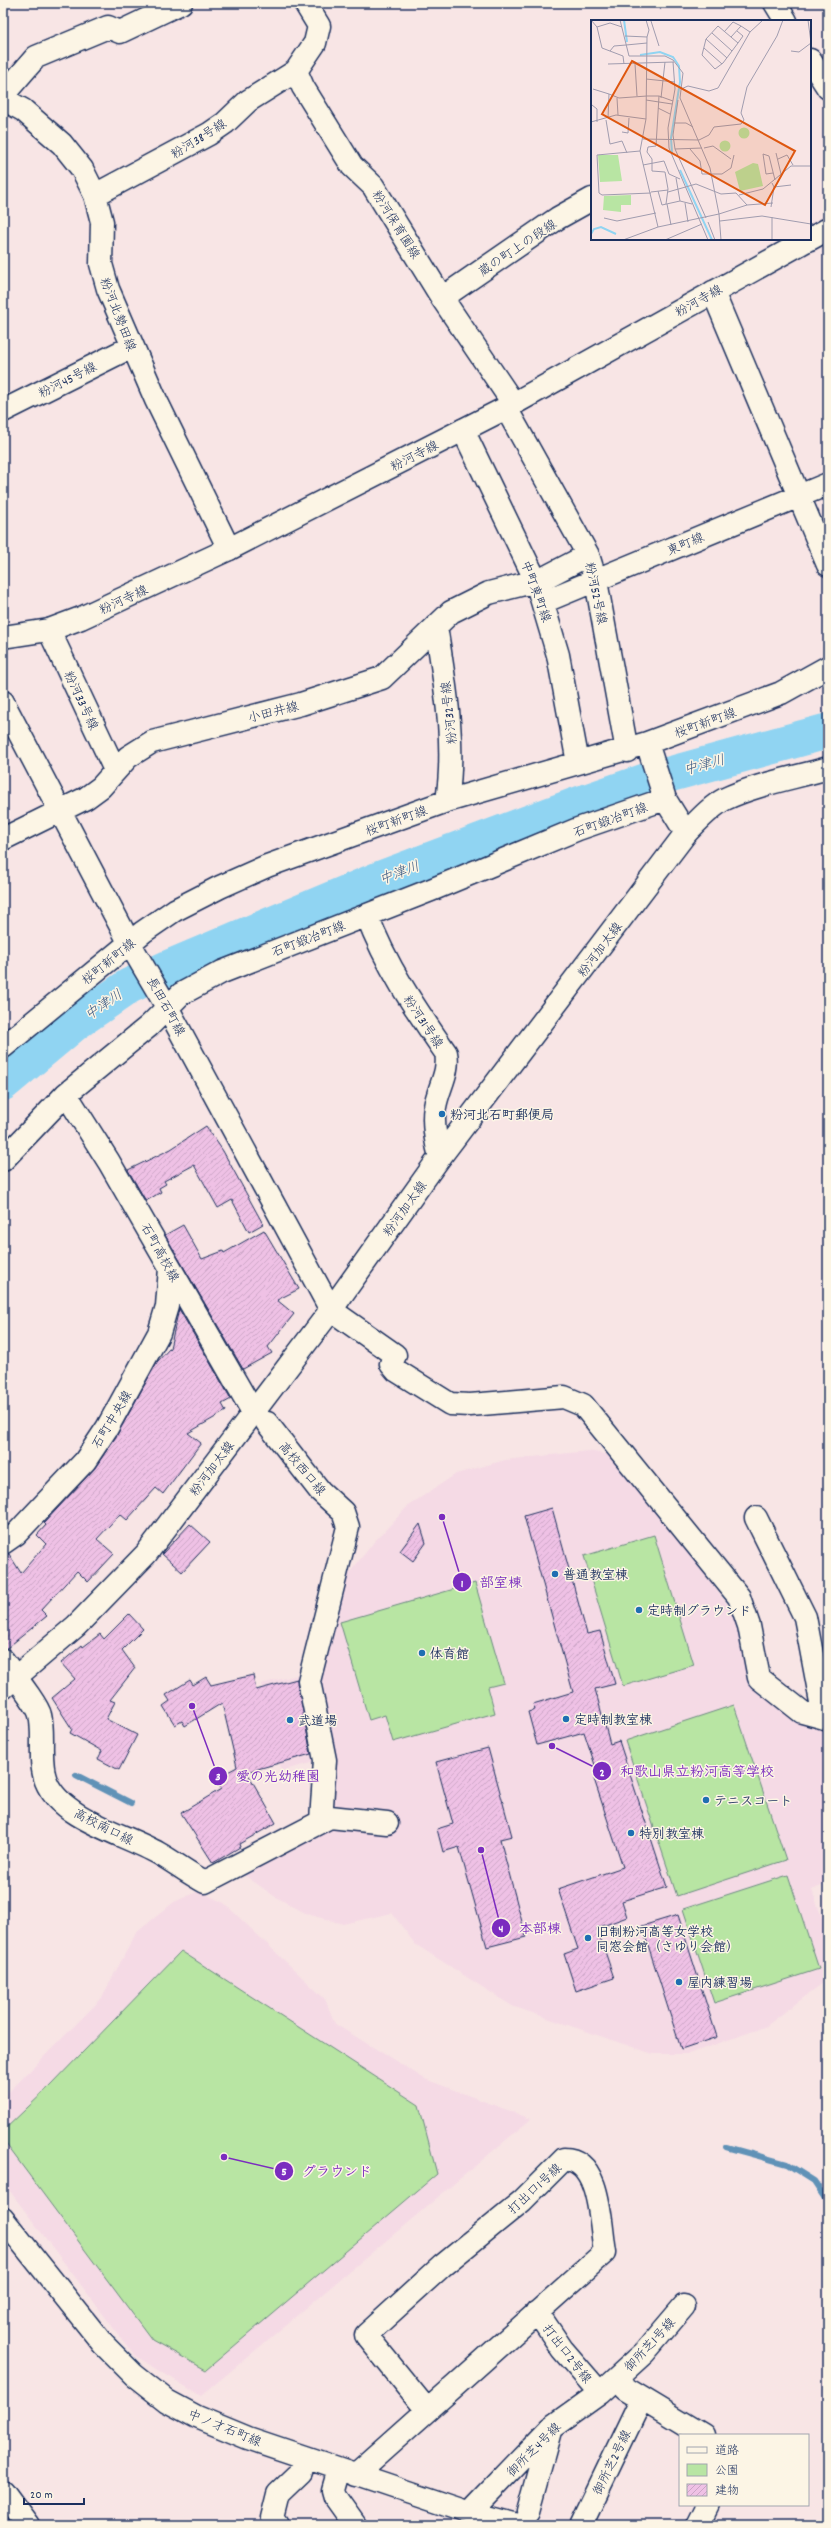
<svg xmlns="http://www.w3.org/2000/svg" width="831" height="2528" font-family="Dekko,'Klee One',sans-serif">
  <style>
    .built { fill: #f5dae5 }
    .green { fill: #b8e5a3; stroke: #6a8a80 }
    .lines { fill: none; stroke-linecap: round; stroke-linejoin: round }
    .stream { stroke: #6192b7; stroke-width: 6 }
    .river { stroke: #90d4f2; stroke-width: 36 }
    .building { fill: url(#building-hatch); stroke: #1b2f5e }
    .minor-casing { stroke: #1b2f5e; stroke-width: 25 }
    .major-casing { stroke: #1b2f5e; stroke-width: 25 }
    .minor { stroke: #fcf5e5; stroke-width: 22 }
    .major { stroke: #fcf5e5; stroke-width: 22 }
    .poi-dot { fill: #1f6fb2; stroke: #fcf5e5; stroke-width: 1.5 }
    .labels { text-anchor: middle; stroke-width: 3; stroke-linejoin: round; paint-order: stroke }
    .street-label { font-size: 13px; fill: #1b2f5e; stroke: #fcf5e5 }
    .poi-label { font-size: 13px; font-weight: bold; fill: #1b2f5e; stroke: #fcf5e5; text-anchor: start }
    .water-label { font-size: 14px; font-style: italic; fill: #385883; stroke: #fcf5e5 }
    .inset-river { fill: none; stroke: #90d4f2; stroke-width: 2 }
    .inset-road { fill: none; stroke: #a09caf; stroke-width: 1 }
    .view { fill: #de5710; fill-opacity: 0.15; stroke: #de5710; stroke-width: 2 }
    .inset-edge { fill: none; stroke: #1b2f5e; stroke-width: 2 }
    .leader { fill: none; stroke: #7b2cbf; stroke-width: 1.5 }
    .callout-dot { fill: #7b2cbf; stroke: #fcf5e5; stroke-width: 1.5 }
    .mark-label { font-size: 12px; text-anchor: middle; font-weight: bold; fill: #fff }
    .callout-label { font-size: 14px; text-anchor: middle; font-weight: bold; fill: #7b2cbf; stroke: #fcf5e5; stroke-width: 3; stroke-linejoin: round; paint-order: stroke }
  </style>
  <defs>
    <pattern id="building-hatch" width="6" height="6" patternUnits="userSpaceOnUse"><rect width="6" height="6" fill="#efc1e5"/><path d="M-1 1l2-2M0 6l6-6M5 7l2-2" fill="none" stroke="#cca6c7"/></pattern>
  </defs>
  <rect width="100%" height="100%" fill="#f8e5e5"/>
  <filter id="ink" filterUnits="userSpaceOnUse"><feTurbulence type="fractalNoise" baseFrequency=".025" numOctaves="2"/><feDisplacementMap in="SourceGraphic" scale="8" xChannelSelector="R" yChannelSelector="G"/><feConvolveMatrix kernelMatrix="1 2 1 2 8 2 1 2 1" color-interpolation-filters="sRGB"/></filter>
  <g filter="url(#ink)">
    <path class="built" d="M588,1451L616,1456L732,1611L755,1685L799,1717L828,1731V1883L812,1890L828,1935V1979L765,2027L688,2054H653L512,2006L415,1944L392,1913L343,1924L307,1914L274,1896L240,1872L317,1833L318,1761L281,1771L261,1684L315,1671L339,1586L374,1542L408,1506L456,1474L505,1460Z
      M199,1891L224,1903L325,1999L335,2024L425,2079L531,2119L201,2396L134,2355L3,2182V2098L101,1999L136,1933L174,1902Z"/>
    <path class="green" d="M654,1535L694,1665L623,1686L584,1556Z
      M475,1583L504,1683L488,1687L495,1713L393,1742L385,1715L369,1720L340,1622Z
      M734,1705L786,1860L677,1896L625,1741Z
      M788,1875L819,1969L714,2003L683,1909Z
      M181,1951L419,2105L437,2174L206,2370L152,2340L3,2140V2131L50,2086Z"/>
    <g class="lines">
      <path class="stream" d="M76,1775L131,1803
        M726,2147L787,2164L814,2181L828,2202"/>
      <path class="river" d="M3,1083L75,1023L129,986L168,968L382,878L571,807L649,780L828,731"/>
    </g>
    <path class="building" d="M206,1126L223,1151L263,1224L249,1232L232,1200L218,1208L194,1165L164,1181L166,1184L159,1188L161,1192L146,1201L128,1170L171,1149Z
      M183,1225L202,1259L223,1251L224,1253L264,1230L299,1289L277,1300L294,1314L268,1347L272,1353L243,1369L165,1235Z
      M179,1309L231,1399L222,1404L226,1411L188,1433L201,1443L163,1494L156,1488L127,1520L120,1514L97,1539L114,1554L88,1582L77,1571L41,1610L47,1616L7,1648H3V1555L9,1554L21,1573L46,1544L37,1535L46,1525L44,1523L94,1469L117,1435L157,1362L170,1348Z
      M552,1508L587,1634L600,1631L615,1684L595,1689L610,1744L619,1741L667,1887L622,1901L627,1917L597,1928L614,1978L576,1991L564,1954L578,1949L558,1889L623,1867L594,1779L599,1777L584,1732L537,1745L528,1712L535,1710L533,1704L573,1692L524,1516Z
      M190,1524L210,1542L182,1572L162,1554Z
      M420,1524L426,1543L413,1561L400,1551Z
      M129,1614L143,1629L122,1650L135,1668L110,1700L115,1702L106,1719L137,1735L119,1770L98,1759L102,1751L70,1733L72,1729L52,1698L75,1679L61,1663L82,1645L83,1647L100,1634L104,1639Z
      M253,1675L256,1690L297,1679L311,1754L247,1772L276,1823L239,1844L240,1847L213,1863L181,1813L221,1789L215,1779L237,1767L222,1703L185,1726L182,1721L175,1725L163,1706L170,1701L166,1695L190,1680L193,1685L206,1677L211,1685Z
      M488,1748L512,1836L500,1839L526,1937L487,1947L459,1847L443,1852L437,1829L453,1824L436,1762Z
      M678,1915L717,2037L681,2049L642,1926Z"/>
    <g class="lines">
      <defs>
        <path id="minor" d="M305,3L319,26L315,43L296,71L303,87L352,166L373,186L442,298L513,403
          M775,3L786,21
          M810,60L828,88
          M3,95L36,57L108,27L120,32L181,3
          M3,99L23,110L62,144L82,169L95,195L102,222L101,264L108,289L156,400L229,549
          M95,195L209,134L225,123L248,101L296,71
          M713,292L828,565
          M442,298L558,218L592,199
          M506,408L588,555L596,581L627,751
          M3,411L131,347
          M463,430L536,581L558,655L578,763
          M543,602L828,484
          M436,626C445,685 456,742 447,801
          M49,630L115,770
          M3,702L130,944L167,1007L331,1310L395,1355L391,1364L397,1371L450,1404L470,1405L564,1397L583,1405L739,1597L749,1626L759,1678L802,1712L828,1719
          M647,743L665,799L686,833
          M3,839L86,798L101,787L128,757L152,742L301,704L382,678L451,612L489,593L540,580L588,555
          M367,915C386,966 415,1008 446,1053C450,1072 438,1088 435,1107C432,1123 436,1142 440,1157
          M3,1047L143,932L175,910L220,887L267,866L447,801L647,743L781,693L828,667
          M66,1094L109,1162L253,1412
          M3,1160L66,1094L149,1026L181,994L222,972L431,890L578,829L665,799
          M267,1423L320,1491L343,1512L348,1527L309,1681L325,1760L321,1821
          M756,1518L805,1617L824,1718
          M3,1543L16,1534L85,1461L107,1428L159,1333L167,1306L170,1268
          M3,1660C10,1670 38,1705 40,1715C45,1736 38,1760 46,1781C61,1819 125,1834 158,1853C174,1862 188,1873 205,1882L330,1817L387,1823
          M3,2219L103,2344L134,2375L167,2401L197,2417L248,2438L471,2513L517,2525
          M537,2312L562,2349L600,2393
          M620,2376L625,2388L703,2435
          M339,2469L333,2490L335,2497L355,2525
          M355,2475L605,2252C600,2224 601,2159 564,2159L522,2201L442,2266L366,2335L427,2410
          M3,2491L28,2525
          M528,2511L550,2431
          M473,2513L476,2506L551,2428L600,2393L644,2353L684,2306
          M277,2525L272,2518L278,2494L301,2472L304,2457
          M581,2525L641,2400
          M698,2525L708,2505"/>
        <path id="major" d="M810,239L828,229
          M3,637L49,630L81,618L229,549L506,408L809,239
          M3,1688L76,1626L146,1554L331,1310L440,1157L686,833C698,821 710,807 725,799C757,784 794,778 828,768"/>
      </defs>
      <use href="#minor" class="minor-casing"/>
      <use href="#major" class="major-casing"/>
      <use href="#minor" class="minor"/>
      <use href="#major" class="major"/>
    </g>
  </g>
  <g class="poi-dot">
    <circle cx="442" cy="1114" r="4"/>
    <circle cx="555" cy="1574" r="4"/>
    <circle cx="639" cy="1610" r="4"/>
    <circle cx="422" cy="1653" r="4"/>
    <circle cx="566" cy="1719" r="4"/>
    <circle cx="290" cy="1720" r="4"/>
    <circle cx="706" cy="1800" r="4"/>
    <circle cx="631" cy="1833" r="4"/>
    <circle cx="588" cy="1938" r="4"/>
    <circle cx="679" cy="1982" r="4"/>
  </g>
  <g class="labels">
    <g class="street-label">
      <text transform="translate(198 138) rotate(-32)" y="5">粉河38号線</text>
      <text transform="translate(397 224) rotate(58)" y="5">粉河保育園線</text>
      <text transform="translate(517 247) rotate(-34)" y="5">蔵の町上の段線</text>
      <text transform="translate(698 300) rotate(-29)" y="5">粉河寺線</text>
      <text transform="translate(119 314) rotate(69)" y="5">粉河北勢田線</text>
      <text transform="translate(67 379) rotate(-27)" y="5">粉河45号線</text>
      <text transform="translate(414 455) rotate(-27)" y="5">粉河寺線</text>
      <text transform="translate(685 543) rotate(-23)" y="5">東町線</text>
      <text transform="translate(537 591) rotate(70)" y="5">中町東町線</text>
      <text transform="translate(597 593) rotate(78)" y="5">粉河52号線</text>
      <text transform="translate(123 599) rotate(-25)" y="5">粉河寺線</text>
      <text transform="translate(82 700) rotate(65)" y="5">粉河33号線</text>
      <text transform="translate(273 711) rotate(-14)" y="5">小田井線</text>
      <text transform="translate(448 713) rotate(-96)" y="5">粉河32号線</text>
      <text transform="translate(705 722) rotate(-20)" y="5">桜町新町線</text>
      <text transform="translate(610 819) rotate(-20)" y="5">石町鍛冶町線</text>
      <text transform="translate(396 820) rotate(-20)" y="5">桜町新町線</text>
      <text transform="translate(308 938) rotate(-21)" y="5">石町鍛冶町線</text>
      <text transform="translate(599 949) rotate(-53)" y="5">粉河加太線</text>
      <text transform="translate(108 961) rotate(-39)" y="5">桜町新町線</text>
      <text transform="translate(167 1006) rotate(61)" y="5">長田石町線</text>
      <text transform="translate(424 1021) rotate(56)" y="5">粉河31号線</text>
      <text transform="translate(404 1208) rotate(-54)" y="5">粉河加太線</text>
      <text transform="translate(161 1252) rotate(61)" y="5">石町高校線</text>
      <text transform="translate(111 1419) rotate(-59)" y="5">石町中央線</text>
      <text transform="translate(211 1468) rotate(-53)" y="5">粉河加太線</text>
      <text transform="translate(303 1468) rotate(50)" y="5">高校西口線</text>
      <text transform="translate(104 1826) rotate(27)" y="5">高校南口線</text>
      <text transform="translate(534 2188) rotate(-43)" y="5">打出口1号線</text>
      <text transform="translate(649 2344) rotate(-47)" y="5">御所芝1号線</text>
      <text transform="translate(568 2353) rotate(52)" y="5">打出口2号線</text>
      <text transform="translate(225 2427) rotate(22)" y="5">中ノ才石町線</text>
      <text transform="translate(533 2449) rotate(-45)" y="5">御所芝4号線</text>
      <text transform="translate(611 2462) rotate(-64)" y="5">御所芝2号線</text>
    </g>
    <g class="poi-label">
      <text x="450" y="1119">粉河北石町郵便局</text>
      <text x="563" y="1579">普通教室棟</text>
      <text x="647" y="1615">定時制グラウンド</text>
      <text x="430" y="1658">体育館</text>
      <text x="574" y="1724">定時制教室棟</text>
      <text x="298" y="1725">武道場</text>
      <text x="714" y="1805">テニスコート</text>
      <text x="639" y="1838">特別教室棟</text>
      <text x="596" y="1936">旧制粉河高等女学校<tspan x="596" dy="15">同窓会館（さゆり会館）</tspan></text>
      <text x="687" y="1987">屋内練習場</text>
    </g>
    <g class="water-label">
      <text transform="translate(704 764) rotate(-15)" y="5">中津川</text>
      <text transform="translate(399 872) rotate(-21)" y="5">中津川</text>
      <text transform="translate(103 1004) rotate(-34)" y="5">中津川</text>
    </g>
  </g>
  <g transform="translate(591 20)">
    <rect width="220" height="220" fill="#f8e5e5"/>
    <path d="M147.5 113a5.5 5.5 0 1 1 11 0a5.5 5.5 0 1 1-11 0ZM128.5 126a5.5 5.5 0 1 1 11 0a5.5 5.5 0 1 1-11 0ZM7,135H27L31,161L9,162ZM162,143L167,144L172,166L149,171L144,152ZM40,175V185H30V192L12,190L13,176Z" fill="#b8e5a3"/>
    <path class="inset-river" d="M33,0L36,22M49,35L69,32L82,37L88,46L89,62L80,118L81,133M89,150L121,220M0,214L3,209L10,207L25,214"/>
    <path class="inset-road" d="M0,0L6,7L19,3L31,7M29,0L38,36H74L82,40L92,53L89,78L119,148L128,194L130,220M60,1L68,26M127,6L147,23L132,43L124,49L111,35L115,19ZM6,7L11,28L32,36L33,44M146,11L152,16L147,23M133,12L142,2L150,6M121,13L141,31M34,16L56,17L58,10L55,0M56,17L55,99L49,131L67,207M140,17L150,6L159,12M115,19L136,38M35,25L56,23M113,28L131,44M19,31L23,26L35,25M200,31L208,32L220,23L217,0M82,42L84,69L77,108L78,128L117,220M17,44L83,42M44,44L46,76M55,59L84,62M2,69L18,74M90,69L97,66L118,71L127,68L159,12L172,0M56,76H68L82,81M68,76L65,126L57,127L56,132L61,139V151L74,152L77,169L75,184M26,78L27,95M70,78L74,42M55,80L81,84M87,80L82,115L84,129L115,198M1,85L6,89V102M67,88L79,94M17,98L18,74L28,78L56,76M15,100L19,124L31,121L36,133M0,102L25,95L55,99M83,103H95L102,107M31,112L37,113L38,98M52,119L108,120L118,115L123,107L150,104L153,100L150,93L156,67L186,16L192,0M113,128L122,126L140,139M84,129L111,128M99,129L109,141L111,154H131L140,148L143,135M49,131L6,135L8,173L11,175L60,173M185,133L190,154M187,139L196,135L202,145M52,145L73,141L78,154L89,159M182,153L175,154L172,134L178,136L184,160M85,158L89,181M181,163L183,167L200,165M67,171L71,185L89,181L101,184M60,172L77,170M77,172L105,164L130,174L145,173L156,185L128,194M148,175L172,169L200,146H220M94,183L97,202M76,184L80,205M156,185L182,183M180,187L183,167M13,198L26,201L65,193M129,201L171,196L220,204M117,202L124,220M32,220L67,207L128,194M74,220L111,204M181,220V197"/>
    <path class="view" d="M41,41L204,131L174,185L11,94Z"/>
    <rect width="220" height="220" class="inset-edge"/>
  </g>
  <path class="leader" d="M442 1517L462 1582M552 1746L602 1771M192 1706L218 1776M481 1850L501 1928M224 2157L284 2171"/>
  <g class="callout-dot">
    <circle cx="442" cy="1517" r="4"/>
    <circle cx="552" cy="1746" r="4"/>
    <circle cx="192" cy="1706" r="4"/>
    <circle cx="481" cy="1850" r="4"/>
    <circle cx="224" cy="2157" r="4"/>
    <circle cx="462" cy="1582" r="10"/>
    <circle cx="602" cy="1771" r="10"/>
    <circle cx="218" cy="1776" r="10"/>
    <circle cx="501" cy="1928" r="10"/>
    <circle cx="284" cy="2171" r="10"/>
  </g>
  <g class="mark-label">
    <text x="462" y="1587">1</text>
    <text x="602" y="1776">2</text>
    <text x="218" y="1780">3</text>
    <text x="501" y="1932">4</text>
    <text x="284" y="2175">5</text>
  </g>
  <g class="callout-label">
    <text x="501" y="1587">部室棟</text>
    <text x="697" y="1776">和歌山県立粉河高等学校</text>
    <text x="278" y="1781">愛の光幼稚園</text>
    <text x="540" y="1933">本部棟</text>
    <text x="337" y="2176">グラウンド</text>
  </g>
  <rect width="831" height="2528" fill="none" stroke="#fcf5e5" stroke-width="16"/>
  <rect x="8" y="8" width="815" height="2512" fill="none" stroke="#1b2f5e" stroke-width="1.5" filter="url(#ink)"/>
  <rect x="679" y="2434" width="130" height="72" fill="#fcf5e5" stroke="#a2a6af"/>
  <rect x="687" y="2447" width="20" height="6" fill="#fcf5e5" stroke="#a2a6af"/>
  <text x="715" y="2454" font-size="12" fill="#1b2f5e">道路</text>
  <rect x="687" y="2464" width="20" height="12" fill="#b8e5a3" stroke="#a2a6af"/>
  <text x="715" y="2474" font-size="12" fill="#1b2f5e">公園</text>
  <rect x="687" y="2484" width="20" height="12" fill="url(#building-hatch)" stroke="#a2a6af"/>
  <text x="715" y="2494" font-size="12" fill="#1b2f5e">建物</text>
  <path d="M24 2498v6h60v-6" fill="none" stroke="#1b2f5e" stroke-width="2"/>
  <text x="30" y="2498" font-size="12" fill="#1b2f5e" stroke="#fcf5e5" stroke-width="3" paint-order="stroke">20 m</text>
</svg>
